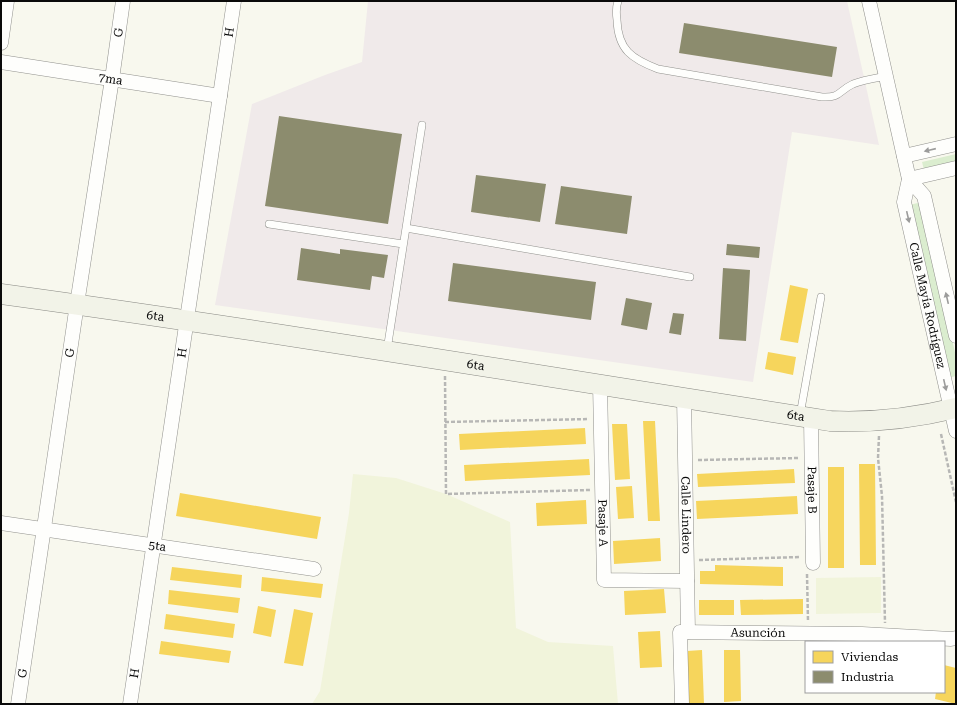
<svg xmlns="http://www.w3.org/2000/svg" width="957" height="705" font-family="'Roboto Serif',serif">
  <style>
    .industrial { fill: #f0eaea }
    .farmland { fill: #f1f4db }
    .green { fill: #dbedcf }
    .homes { fill: #f6d55c }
    .industry { fill: #8c8c6e }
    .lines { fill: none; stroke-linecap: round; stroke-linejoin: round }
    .service-casing { stroke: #91918d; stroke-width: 8 }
    .minor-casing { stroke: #91918d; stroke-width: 15 }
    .secondary-casing { stroke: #888883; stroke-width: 21 }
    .path { stroke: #b7b7b5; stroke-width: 2.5; stroke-dasharray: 4 2; stroke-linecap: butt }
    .service { stroke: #fefefc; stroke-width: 7 }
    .minor { stroke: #fefefc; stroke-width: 14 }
    .secondary { stroke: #f2f3e8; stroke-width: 20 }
    .oneway { fill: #9c9c9b }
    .labels { text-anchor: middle; stroke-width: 4; stroke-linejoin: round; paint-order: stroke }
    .street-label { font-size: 12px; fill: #0a0a0a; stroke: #fff }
  </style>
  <rect width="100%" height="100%" fill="#f8f8ee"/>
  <path class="industrial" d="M368,1H847L879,145L792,132L753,382L215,305L252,104L325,75L362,62Z"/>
  <path class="farmland" d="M353,474L396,478L446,494L510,522L516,628L548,642L613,646L618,704H312L320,691L349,513Z
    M881,577V613L816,614V578Z"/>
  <path class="green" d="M956,154V163L924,170L922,162Z
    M922,202L956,357V376L948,378L909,205Z"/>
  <path class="homes" d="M790,285L808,289L798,343L780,340Z
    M768,352L796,357L793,375L765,369Z
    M643,421H655L660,521H648Z
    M612,424H627L630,479L615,480Z
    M585,428L586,444L460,450L459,434Z
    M589,459L590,475L465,481L464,465Z
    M859,464H875L876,565H860Z
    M828,467H844V568H828Z
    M794,469L795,483L698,487L697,474Z
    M632,486L634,518L618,519L616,487Z
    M180,493L321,517L317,539L176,516Z
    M797,496L798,514L697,519L696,501Z
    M586,500L587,524L537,526L536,503Z
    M660,538L661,561L614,564L613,541Z
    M715,565L783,567V586L700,584V571H715Z
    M172,567L242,575L241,588L170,580Z
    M262,577L323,584L321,598L261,591Z
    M664,589L666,613L625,615L624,591Z
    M169,590L240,598L238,613L168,604Z
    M803,599V614L741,615L740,600Z
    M699,600H734V615H699Z
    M258,606L276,610L271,637L253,633Z
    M294,609L313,613L303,666L284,663Z
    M166,614L235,624L233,638L164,629Z
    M660,631L662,667L640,668L638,632Z
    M161,641L231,651L229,663L159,654Z
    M702,650L704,704H689L687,651Z
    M724,650H740L741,701L724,702Z
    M944,665L956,668V704L935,699L936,692H944Z"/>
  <path class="industry" d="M684,23L837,47L832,77L679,53Z
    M279,116L402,134L388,224L265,206Z
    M476,175L546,184L540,222L471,212Z
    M561,186L632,196L627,234L555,224Z
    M727,244L760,247L759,258L726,255Z
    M301,248L340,254V249L388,255L384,278L372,276L370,290L297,280Z
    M453,263L596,282L591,320L448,301Z
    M723,268L750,270L746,341L719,339Z
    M626,298L652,303L647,330L621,325Z
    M673,313L684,314L681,335L669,333Z"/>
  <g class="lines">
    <defs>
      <path id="service" d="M618,1C616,7 616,13 617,20C618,50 632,59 658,69L822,97C841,98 838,91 853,84C863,80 876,78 887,76
        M269,224L403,244
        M406,228L690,277
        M387,350L422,125
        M800,415L821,297"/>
      <g id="minor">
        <path id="s1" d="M869,1L909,179L904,202L956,431"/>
        <path d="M1,43L7,1"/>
        <path id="s2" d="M1,62L220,96"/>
        <path d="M904,156L956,144"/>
        <path d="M909,179L924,196L956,336"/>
        <path d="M909,179L956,168"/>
        <path id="s3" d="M600,384L604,580L687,581"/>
        <path id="s4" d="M684,397L688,632"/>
        <path id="s5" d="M811,418L813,563"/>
        <path id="s6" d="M1,523L314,569"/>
        <path id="s7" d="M18,704L77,304L112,79L123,1"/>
        <path id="s8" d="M130,704L234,1"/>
        <path id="s9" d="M682,704L680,632L862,634L951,639L956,638"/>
      </g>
      <g id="secondary">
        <path id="s10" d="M1,294C278,332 554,378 830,421C873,423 915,418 956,408"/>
      </g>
    </defs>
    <use href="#service" class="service-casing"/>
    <use href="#minor" class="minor-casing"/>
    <use href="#secondary" class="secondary-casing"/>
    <path class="path" d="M445,376L446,494L590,490
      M445,422L589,419
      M941,434L956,502
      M879,436L878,458L882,496L885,623
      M698,460L799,458
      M699,560L800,557
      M807,574L808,621"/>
    <use href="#service" class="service"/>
    <use href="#minor" class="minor"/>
    <use href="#secondary" class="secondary"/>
  </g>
  <defs><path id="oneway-solid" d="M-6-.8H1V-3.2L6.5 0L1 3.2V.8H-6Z"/></defs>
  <g class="oneway">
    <use href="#oneway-solid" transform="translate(930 150) rotate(167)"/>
    <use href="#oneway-solid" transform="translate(908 217) rotate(77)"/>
    <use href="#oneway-solid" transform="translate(947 298) rotate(-103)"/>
    <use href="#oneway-solid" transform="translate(945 385) rotate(77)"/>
  </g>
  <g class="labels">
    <g class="street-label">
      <text dy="4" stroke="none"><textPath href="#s7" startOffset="679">G</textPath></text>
      <text dy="4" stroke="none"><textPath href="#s8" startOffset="679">H</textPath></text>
      <text dy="4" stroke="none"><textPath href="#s2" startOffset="111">7ma</textPath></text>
      <text dy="4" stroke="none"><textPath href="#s1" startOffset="312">Calle Mayía Rodríguez</textPath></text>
      <text dy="4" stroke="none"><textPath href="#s10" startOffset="156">6ta</textPath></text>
      <text dy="4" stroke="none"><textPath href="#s7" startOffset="355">G</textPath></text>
      <text dy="4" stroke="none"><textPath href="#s8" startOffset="355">H</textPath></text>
      <text dy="4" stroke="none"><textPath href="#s10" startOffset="480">6ta</textPath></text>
      <text dy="4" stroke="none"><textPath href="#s10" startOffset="804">6ta</textPath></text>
      <text dy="4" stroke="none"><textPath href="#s5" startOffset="72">Pasaje B</textPath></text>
      <text dy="4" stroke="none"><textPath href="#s4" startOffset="118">Calle Lindero</textPath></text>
      <text dy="4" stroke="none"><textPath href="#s3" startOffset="139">Pasaje A</textPath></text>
      <text dy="4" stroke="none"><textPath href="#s6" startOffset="158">5ta</textPath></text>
      <text dy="4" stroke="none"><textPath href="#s9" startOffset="150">Asunción</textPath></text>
      <text dy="4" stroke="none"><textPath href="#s7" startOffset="31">G</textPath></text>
      <text dy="4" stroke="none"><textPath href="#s8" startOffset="31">H</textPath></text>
    </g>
  </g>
  <rect width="957" height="705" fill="none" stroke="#0a0a0a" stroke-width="4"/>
  <rect x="805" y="641" width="140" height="52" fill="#ffffff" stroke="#9d9d9d"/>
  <rect x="813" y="651" width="20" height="12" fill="#f6d55c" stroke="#9d9d9d"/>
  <text x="841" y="661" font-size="12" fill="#0a0a0a">Viviendas</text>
  <rect x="813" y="671" width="20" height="12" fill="#8c8c6e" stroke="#9d9d9d"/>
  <text x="841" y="681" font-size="12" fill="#0a0a0a">Industria</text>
</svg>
